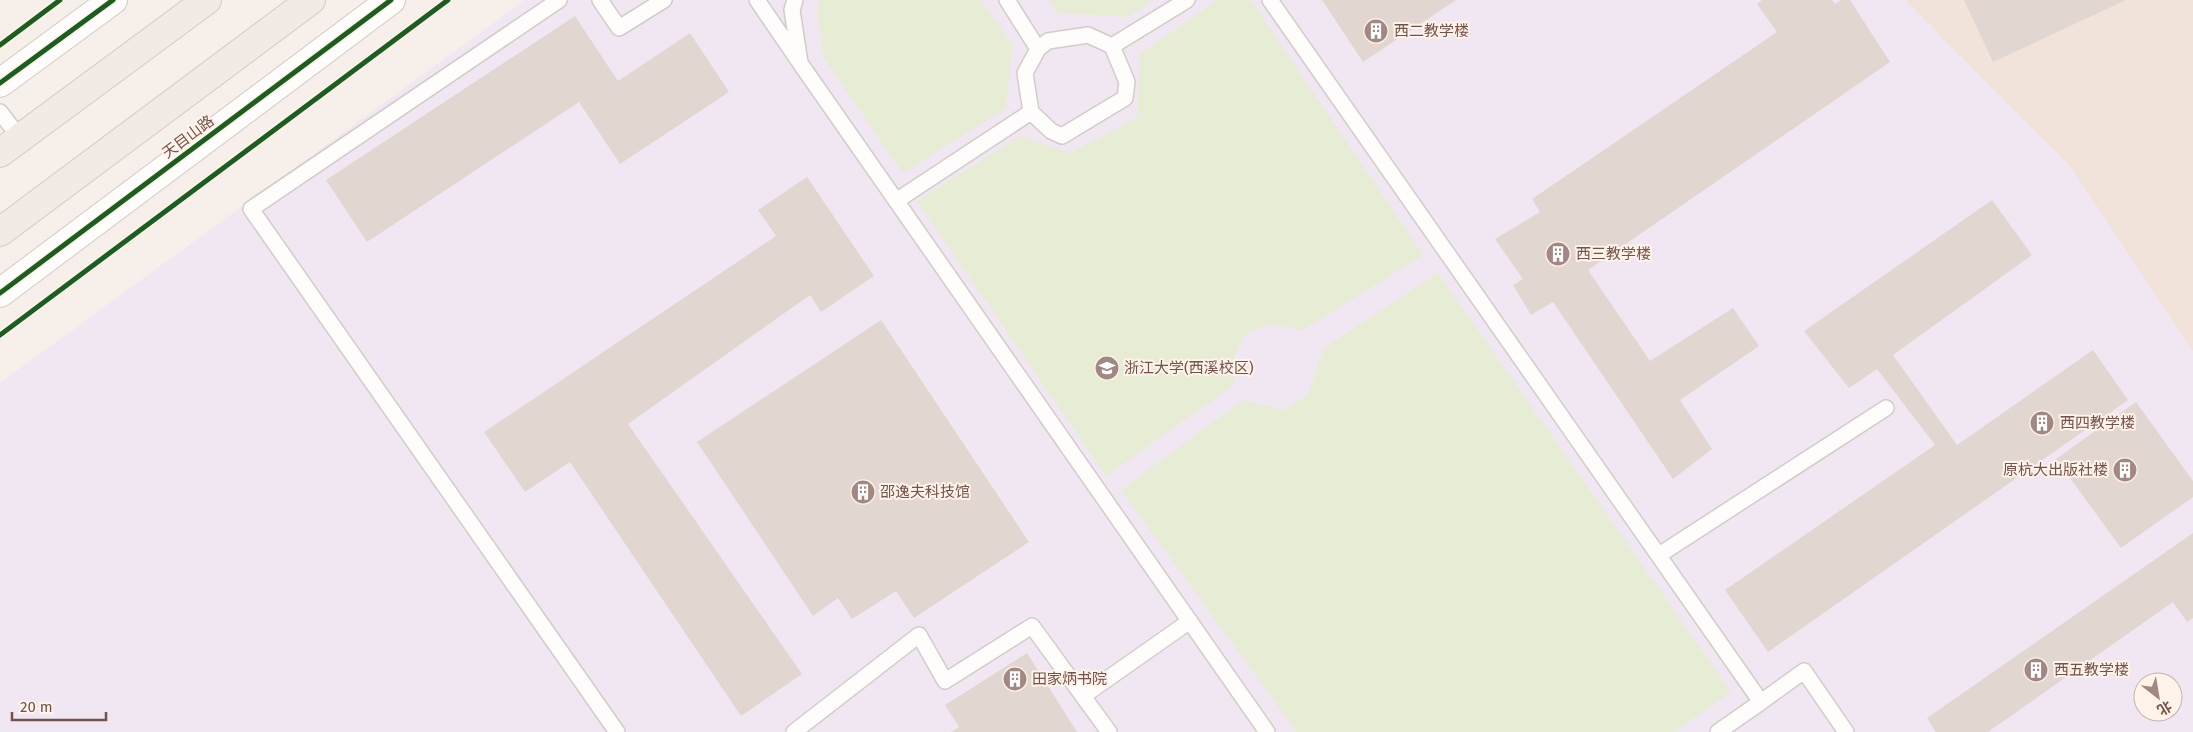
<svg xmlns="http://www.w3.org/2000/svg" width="2193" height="732" font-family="'Fira Sans','Noto Sans SC',sans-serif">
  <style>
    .residential { fill: #f1e3da }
    .education { fill: #f0e7f2; fill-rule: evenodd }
    .green { fill: #e7ecd5 }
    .building { fill: #e2d6d1 }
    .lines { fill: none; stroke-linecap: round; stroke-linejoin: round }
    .lane-casing { stroke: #d4cbc7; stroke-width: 18 }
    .secondary-casing { stroke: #d5cac6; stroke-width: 30 }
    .primary-casing { stroke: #d5c9c6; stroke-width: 30 }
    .lane { stroke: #fefdfc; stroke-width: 15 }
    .secondary { stroke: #fefdfc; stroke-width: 28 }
    .primary { stroke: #f2ebe5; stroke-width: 28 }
    .cycleway-casing { stroke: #fff3ea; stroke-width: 8 }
    .cycleway { stroke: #1b5e20; stroke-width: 5 }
    .labels { text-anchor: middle; stroke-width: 4; stroke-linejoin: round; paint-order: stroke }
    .poi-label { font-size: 15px; fill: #74514a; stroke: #fff3ea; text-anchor: start }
    .street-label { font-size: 15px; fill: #74514a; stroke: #fff3ea }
  </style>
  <rect width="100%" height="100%" fill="#f6efea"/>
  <path class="residential" d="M1905,0H2193V352L2072,169Z"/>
  <path class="education" d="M525,0H1905L2072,169L2193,352V732H0V383ZM2143,682H2173V712H2143Z"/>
  <path class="green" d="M820,0H981L1012,44L1006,108L903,173L824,58L817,12Z
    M1049,0H1154L1128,17L1058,13Z
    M1217,0H1251L1423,255L1303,330L1268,324L1245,335L1231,364L1234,385L1106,476L917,201L1020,136L1071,153L1137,117L1140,54Z
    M1438,273L1731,692L1674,732H1297L1121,490L1243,400L1283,410L1308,395L1324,348Z"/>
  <path class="building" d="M1322,0H1456L1363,62Z
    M1762,0H1832L1835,4L1841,0H1850L1890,62L1588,270L1650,361L1733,308L1759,346L1680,400L1712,449L1673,479L1553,302L1531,315L1513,285L1523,279L1495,239L1540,212L1532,199L1777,32L1757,4Z
    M1964,0H2126L1993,62Z
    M575,16L618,81L690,33L729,92L620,164L579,102L367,242L326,180Z
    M807,177L874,276L821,312L810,295L628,424L802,674L741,716L570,462L525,492L484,432L776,236L758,210Z
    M1992,200L2032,255L1893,355L1957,445L2093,350L2128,400L1768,652L1725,590L1935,445L1877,369L1849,388L1804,331Z
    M881,320L1029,542L914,618L896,591L852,619L838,598L813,616L697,442Z
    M2136,402L2193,481V497L2121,548L2056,459Z
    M2193,533V618L2187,622L2173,602L1988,732H1936L1927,718Z
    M1027,653L1077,732H951L959,727L945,705Z"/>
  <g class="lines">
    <defs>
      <path id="lane" d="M559,0L251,209L617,732
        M600,0L619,28L664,0
        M757,0L798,60
        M795,0L792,10L800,63L1267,732
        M1007,0L1038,49
        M1270,0L1761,702L1718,732
        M1088,35L1112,46L1127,82L1125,98L1062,136L1051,131L1031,112L1025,73L1038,49L1048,41Z
        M1112,46L1187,0
        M0,112L20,138
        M896,201L1031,112
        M1659,555L1886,408
        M1083,696L1190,621
        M1761,702L1804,671L1846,732
        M794,732L919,635L945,681L1032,626L1109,732"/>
      <path id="secondary" d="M0,83L113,0
        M0,293L391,0"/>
      <path id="primary" d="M0,153L207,0
        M0,232L311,0"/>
    </defs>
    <use href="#lane" class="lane-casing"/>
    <use href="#secondary" class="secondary-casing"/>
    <use href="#primary" class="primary-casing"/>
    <use href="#lane" class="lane"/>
    <use href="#secondary" class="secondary"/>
    <use href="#primary" class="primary"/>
    <defs>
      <path id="cycleway" d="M0,45L60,0
        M0,83L113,0
        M0,293L391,0
        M0,335L448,0"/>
    </defs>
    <use href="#cycleway" class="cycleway-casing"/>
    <use href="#cycleway" class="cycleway"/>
  </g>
  <defs>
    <symbol id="building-disc" viewBox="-11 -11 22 22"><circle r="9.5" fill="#a28882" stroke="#fff3ea"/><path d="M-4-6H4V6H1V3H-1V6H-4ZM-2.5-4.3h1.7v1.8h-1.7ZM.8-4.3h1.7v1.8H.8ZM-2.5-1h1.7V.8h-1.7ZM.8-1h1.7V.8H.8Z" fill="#fff"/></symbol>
    <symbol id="university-disc" viewBox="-11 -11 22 22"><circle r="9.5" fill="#a28882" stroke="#fff3ea"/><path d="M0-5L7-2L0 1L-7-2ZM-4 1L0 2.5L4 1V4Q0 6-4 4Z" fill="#fff"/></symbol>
  </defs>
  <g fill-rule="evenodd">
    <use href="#building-disc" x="1362" y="17" width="28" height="28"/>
    <use href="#building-disc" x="1544" y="240" width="28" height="28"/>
    <use href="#university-disc" x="1093" y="354" width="28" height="28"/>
    <use href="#building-disc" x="2028" y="409" width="28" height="28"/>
    <use href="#building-disc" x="2111" y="456" width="28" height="28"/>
    <use href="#building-disc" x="849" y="478" width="28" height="28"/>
    <use href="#building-disc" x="2022" y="656" width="28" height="28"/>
    <use href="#building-disc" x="1001" y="665" width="28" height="28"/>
  </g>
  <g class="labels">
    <g class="poi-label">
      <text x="1394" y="36">西二教学楼</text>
      <text x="1576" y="259">西三教学楼</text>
      <text x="1124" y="373">浙江大学(西溪校区)</text>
      <text x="2060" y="428">西四教学楼</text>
      <text x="2108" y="475" text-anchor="end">原杭大出版社楼</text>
      <text x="880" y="497">邵逸夫科技馆</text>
      <text x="2054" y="675">西五教学楼</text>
      <text x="1032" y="684">田家炳书院</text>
    </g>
    <g class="street-label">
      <text transform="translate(188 137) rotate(-37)" y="5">天目山路</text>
    </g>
  </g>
  <g transform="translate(2158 697) rotate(149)"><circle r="24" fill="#fff3ea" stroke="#c7b2aa"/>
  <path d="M0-4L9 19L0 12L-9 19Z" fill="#a28882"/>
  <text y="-8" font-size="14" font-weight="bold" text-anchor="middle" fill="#74514a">北</text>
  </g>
  <path d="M12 712v8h94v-8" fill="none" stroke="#74514a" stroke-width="2.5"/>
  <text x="20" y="712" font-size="15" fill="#74514a" stroke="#fff3ea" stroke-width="4" paint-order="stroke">20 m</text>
</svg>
